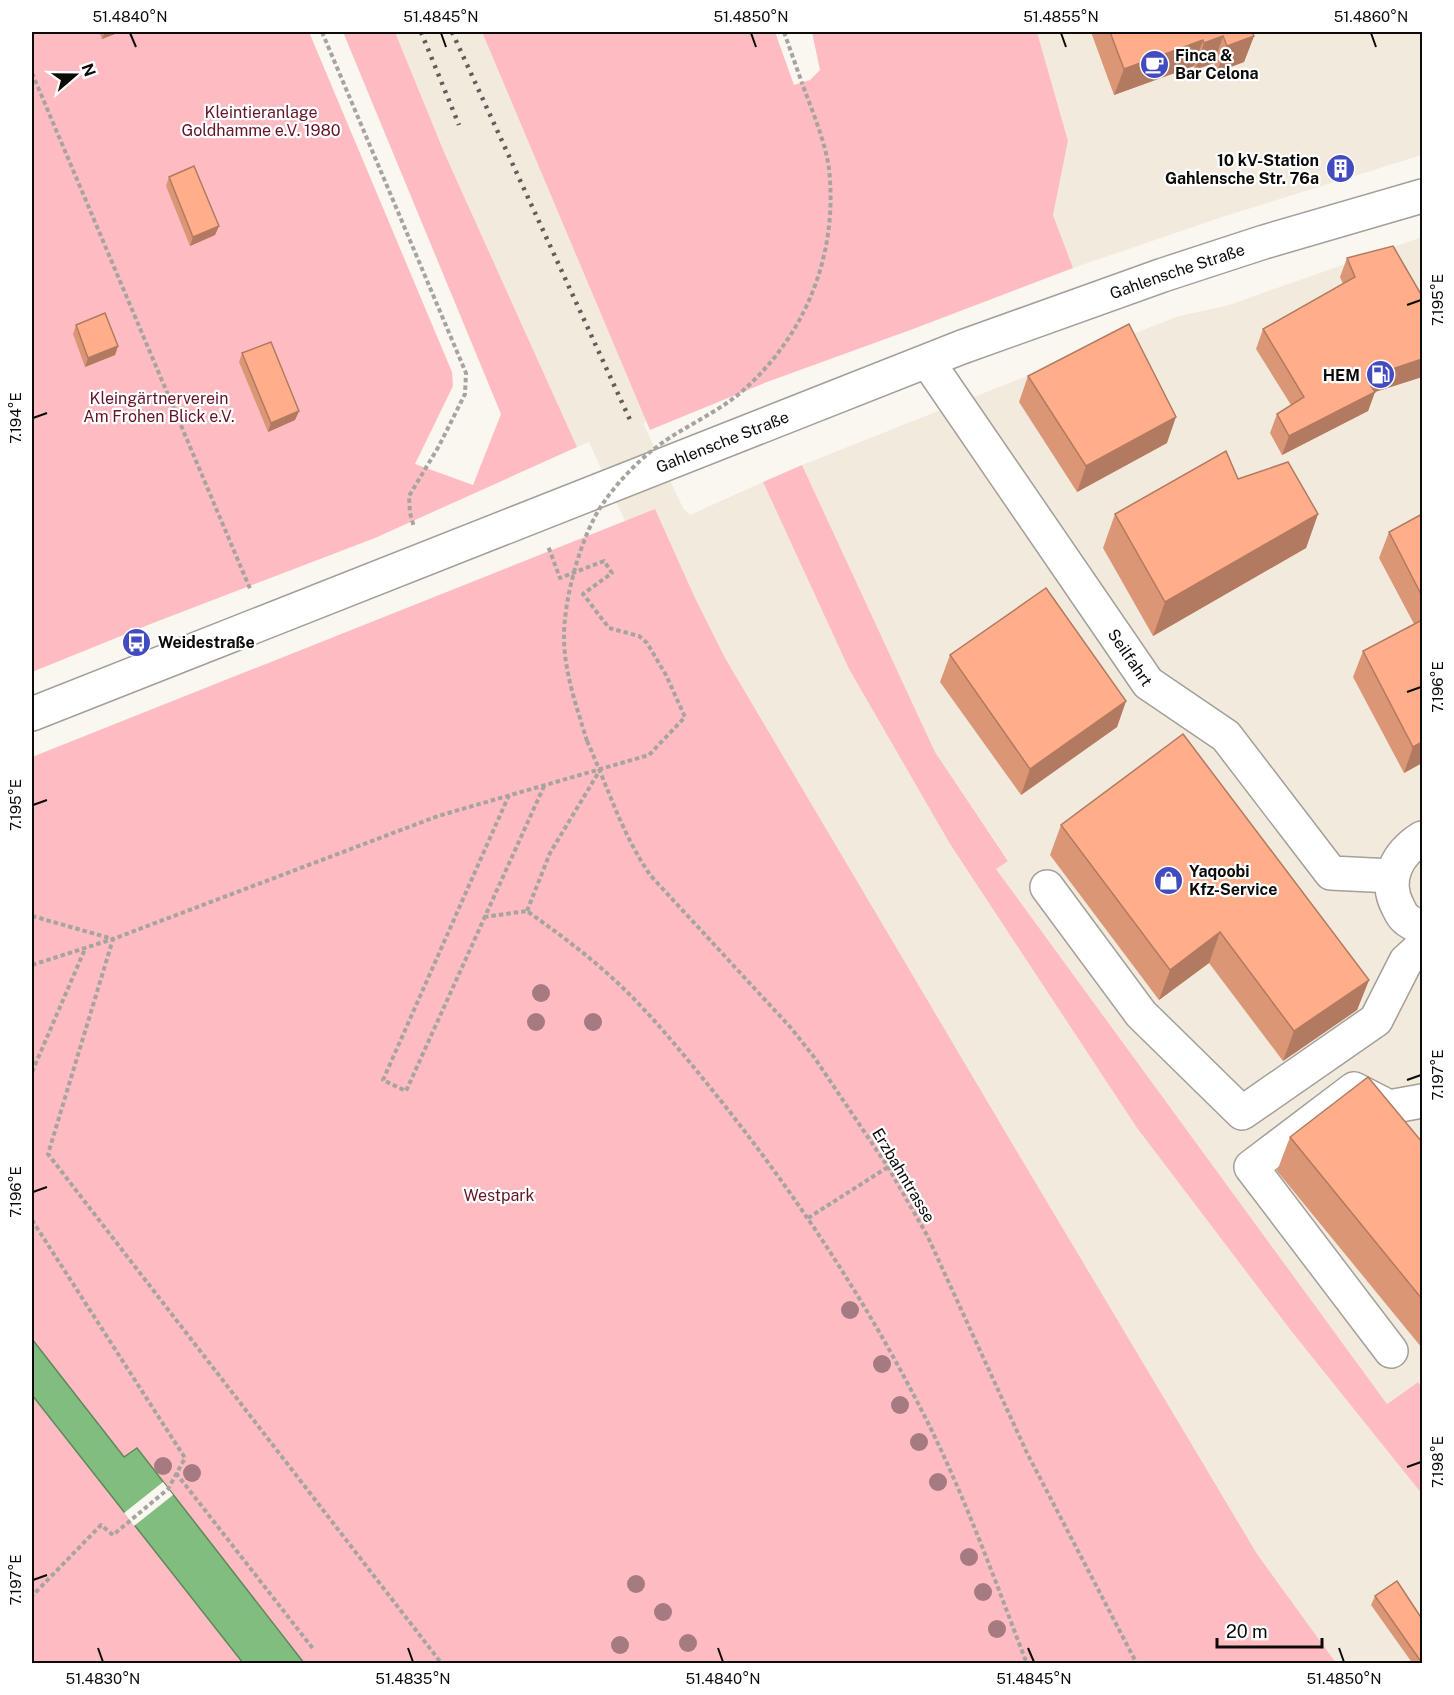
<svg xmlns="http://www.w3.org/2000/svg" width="1454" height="1695" font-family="'Public Sans',sans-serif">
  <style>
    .built { fill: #f3eade }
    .green { fill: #febcc2 }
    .water { fill: #81bd7f; stroke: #5e885c; stroke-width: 1.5 }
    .pier { fill: #faf6f0 }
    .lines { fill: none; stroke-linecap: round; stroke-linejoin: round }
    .minor-casing { stroke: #a39f99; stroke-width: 36 }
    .path { stroke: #a7a4a0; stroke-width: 4; stroke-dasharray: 4.5 3; stroke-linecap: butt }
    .minor { stroke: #fff; stroke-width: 33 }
    .rail { stroke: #605e5a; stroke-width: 4.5; stroke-dasharray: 3 6; stroke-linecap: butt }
    .path-bridge { stroke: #a7a4a0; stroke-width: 4; stroke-dasharray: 4.5 3; stroke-linecap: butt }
    .tree { fill: #a67a81 }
    .wall { fill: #db9676 }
    .shaded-wall { fill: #b27a60 }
    .building { fill: #ffae89; stroke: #b27a60; stroke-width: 1.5 }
    .ticks { fill: none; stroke: #0c0b09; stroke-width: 2 }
    .labels { text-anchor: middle; stroke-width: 4.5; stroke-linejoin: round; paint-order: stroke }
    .poi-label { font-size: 16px; font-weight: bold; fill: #0c0b09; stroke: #fff; text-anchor: start }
    .park-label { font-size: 16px; fill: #621426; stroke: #fff }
    .street-label { font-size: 16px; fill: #0c0b09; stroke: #fff }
    .neatline { fill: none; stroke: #0c0b09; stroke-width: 2 }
    .ticks-label { font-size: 15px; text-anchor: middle; fill: #0c0b09 }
  </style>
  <rect width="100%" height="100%" fill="#faf6f0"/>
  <path class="built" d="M395,32H482L646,419L644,425L683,508L690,515L763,482L849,669L950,844L1137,1128L1292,1332L1422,1494V1663H1231L625,521L589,442L577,447L444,152Z
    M1037,32H1422V155L1222,217L1073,268L1053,215L1068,141Z
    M1422,237V1389L1417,1382L1387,1404L996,869L1008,860L935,752L802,465L1176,317L1229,305Z"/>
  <path class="green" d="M32,32H309L452,372L453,386L415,464L473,485L501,414L343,32H395L444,152L577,447L375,538L153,623L32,672Z
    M482,32H775L794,85L810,80L820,70L812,32H1037L1068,141L1053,215L1073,268L913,329L767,382L650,430Z
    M802,465L935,752L1008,861L996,869L1387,1404L1418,1382L1422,1389V1494L1292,1332L1137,1128L950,844L849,669L763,482Z
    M655,509L695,598L725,658L1016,1150L1257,1554L1336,1663L32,1664V757Z"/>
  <path class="water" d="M32,1339L124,1457L137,1448L304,1663H243L32,1395Z"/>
  <path class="pier" d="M163,1482L173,1495L134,1526L124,1513Z"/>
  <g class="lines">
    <defs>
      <g id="minor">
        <path id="s1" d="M928,362L1148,683L1226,736L1331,873L1392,876"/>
        <path id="s2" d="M32,714L962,347L1163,275L1264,242L1422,196"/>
        <path d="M1422,838C1398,853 1383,879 1398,907C1400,911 1402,916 1406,919C1411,923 1417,926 1422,929"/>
        <path d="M1047,887L1141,1014L1242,1113L1376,1020L1406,961L1417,951"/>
        <path d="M1391,1351L1251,1167L1354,1089L1389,1107L1422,1101"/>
      </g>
    </defs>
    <use href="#minor" class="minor-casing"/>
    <path class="path" d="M322,32L466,373L465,394L439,446L409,496L410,513L414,527
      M784,32L802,83
      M32,73L251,591
      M587,741C608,787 622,835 651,876L791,1028L814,1057L888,1167L927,1235L1027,1453L1137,1664
      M509,795L383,1080L406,1091L545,784
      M527,911L550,853L600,770
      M32,916L113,939L48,1154L442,1664
      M484,917L527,911C552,929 577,947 600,967C641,1002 675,1044 709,1086C794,1191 869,1304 929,1425C967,1502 996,1583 1027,1664
      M32,965L113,939L438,816L649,755L685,717L666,675L647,643L639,636L609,628L583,594L612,573L604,561L560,578L548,546
      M32,1072L85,949
      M808,1218L888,1167
      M32,1220L185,1458L168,1489L113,1535L101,1525L32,1596
      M176,1473L314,1650"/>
    <use href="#minor" class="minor"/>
    <path class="rail" d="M421,32L459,125
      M452,32L631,422"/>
    <path class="path-bridge" d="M587,741C577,708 565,675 564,640C563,601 581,534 604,502C617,483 636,463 654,449C683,426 721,412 748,386C808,330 838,251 829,169C825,140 812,111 802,83"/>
  </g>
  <g class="tree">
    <circle cx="541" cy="993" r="9"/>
    <circle cx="536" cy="1022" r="9"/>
    <circle cx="593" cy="1022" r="9"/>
    <circle cx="850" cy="1310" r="9"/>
    <circle cx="882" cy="1364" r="9"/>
    <circle cx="900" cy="1405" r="9"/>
    <circle cx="919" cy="1442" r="9"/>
    <circle cx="163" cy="1466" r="9"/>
    <circle cx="192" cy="1473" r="9"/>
    <circle cx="938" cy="1482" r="9"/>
    <circle cx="969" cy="1557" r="9"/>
    <circle cx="636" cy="1584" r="9"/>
    <circle cx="983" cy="1592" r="9"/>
    <circle cx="663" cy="1612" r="9"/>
    <circle cx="997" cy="1629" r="9"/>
    <circle cx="688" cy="1643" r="9"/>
    <circle cx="620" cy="1645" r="9"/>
  </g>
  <path class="wall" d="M99,32H120L102,39Z
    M1091,32H1252L1254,36L1244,62L1217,72L1214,63L1195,70L1194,66L1114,95Z
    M169,177L219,226L215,235L190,246L166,186Z
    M1347,258L1422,377L1375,392L1368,411L1282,455L1270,433L1277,414L1291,405L1256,349L1263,329L1343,284L1340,277Z
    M76,325L118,346L115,355L85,367L73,334Z
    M242,353L299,411L295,420L268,432L239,362Z
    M1028,376L1167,443L1077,492L1019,402Z
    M1422,441V454L1420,447Z
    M1238,479L1318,514L1306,548L1153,636L1103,548L1115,514Z
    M1422,514V763L1404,773L1353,677L1363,651L1414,624L1379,558L1389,532Z
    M950,655L1126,701L1117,727L1021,795L940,682Z
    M1061,825L1369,980L1357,1010L1283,1061L1209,963L1159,1000L1050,855Z
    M1290,1137L1422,1142V1348L1277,1171Z
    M1397,1581L1422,1664H1413L1371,1605L1375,1596Z"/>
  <path class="shaded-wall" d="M105,32H120L102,39Z
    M1223,36L1214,63L1195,70L1204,43Z
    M1254,36L1244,62L1217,72L1227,46Z
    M1203,40L1194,66L1114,95L1124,69Z
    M219,226L215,235L190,246L193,237Z
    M118,346L115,355L85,367L88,358Z
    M1422,359V377L1359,397L1366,378Z
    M1375,392L1368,411L1282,455L1289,436Z
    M299,411L295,420L268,432L271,423Z
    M1176,417L1167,443L1077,492L1086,466Z
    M1318,514L1306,548L1153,636L1165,602Z
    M1126,701L1117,727L1021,795L1030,769Z
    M1422,742V763L1404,773L1413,747Z
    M1220,932L1209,963L1159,1000L1170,970Z
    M1369,980L1357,1010L1283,1061L1294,1031Z"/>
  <path class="building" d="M1110,32H1252L1254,36L1227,46L1223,36L1204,43L1203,40L1124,69Z
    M194,166L219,226L193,237L169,177Z
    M1393,246L1422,296V359L1366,378L1375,392L1289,436L1277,414L1304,397L1263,329L1355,277L1347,258Z
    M105,313L118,346L88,358L76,325Z
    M1129,324L1176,417L1086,466L1028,376Z
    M271,342L299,411L271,423L242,353Z
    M1226,451L1238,479L1288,462L1318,514L1165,602L1115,514Z
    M1422,514V596L1389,532Z
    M1046,588L1126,701L1030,769L950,655Z
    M1422,620V742L1413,747L1363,651Z
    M1183,734L1369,980L1294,1031L1220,932L1170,970L1061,825Z
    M1368,1077L1422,1142V1299L1290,1137Z
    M1397,1581L1422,1619V1663L1375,1596Z"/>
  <path class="ticks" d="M130,33L136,47M441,33L446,47M751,33L756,47M1061,33L1066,47M1371,33L1376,47M1407,305L1421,300M33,418L47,413M1407,692L1421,687M33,805L47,800M1407,1080L1421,1075M33,1192L47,1187M1407,1467L1421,1462M33,1580L47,1575M98,1648L103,1662M408,1648L413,1662M718,1648L723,1662M1028,1648L1034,1662M1339,1648L1344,1662"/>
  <defs>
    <symbol id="cafe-disc" viewBox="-11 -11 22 22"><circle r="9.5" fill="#434bc0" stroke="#fff"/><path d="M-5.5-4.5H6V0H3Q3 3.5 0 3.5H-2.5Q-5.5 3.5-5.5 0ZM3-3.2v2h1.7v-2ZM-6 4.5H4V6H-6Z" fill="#fff"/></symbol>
    <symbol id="building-disc" viewBox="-11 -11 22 22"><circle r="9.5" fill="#434bc0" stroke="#fff"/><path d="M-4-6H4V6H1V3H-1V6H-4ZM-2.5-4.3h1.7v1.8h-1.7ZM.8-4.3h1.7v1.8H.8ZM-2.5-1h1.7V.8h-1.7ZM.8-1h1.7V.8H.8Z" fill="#fff"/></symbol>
    <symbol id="fuel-disc" viewBox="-11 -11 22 22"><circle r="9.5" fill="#434bc0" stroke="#fff"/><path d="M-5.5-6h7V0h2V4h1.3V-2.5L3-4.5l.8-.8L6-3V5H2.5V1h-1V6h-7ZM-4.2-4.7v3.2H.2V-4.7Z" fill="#fff"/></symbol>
    <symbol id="bus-disc" viewBox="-11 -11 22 22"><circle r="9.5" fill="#434bc0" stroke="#fff"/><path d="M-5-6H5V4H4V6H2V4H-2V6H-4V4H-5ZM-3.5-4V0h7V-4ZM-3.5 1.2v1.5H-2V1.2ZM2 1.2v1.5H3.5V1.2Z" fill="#fff"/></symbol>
    <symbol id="shop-disc" viewBox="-11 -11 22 22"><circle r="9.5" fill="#434bc0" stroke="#fff"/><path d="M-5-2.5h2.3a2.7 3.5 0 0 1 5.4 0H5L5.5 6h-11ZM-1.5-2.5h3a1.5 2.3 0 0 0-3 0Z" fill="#fff"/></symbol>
  </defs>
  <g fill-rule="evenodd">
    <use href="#cafe-disc" x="1138" y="48" width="33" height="33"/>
    <use href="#building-disc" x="1324" y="152" width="33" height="33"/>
    <use href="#fuel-disc" x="1364" y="358" width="33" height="33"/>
    <use href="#bus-disc" x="120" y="626" width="33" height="33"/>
    <use href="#shop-disc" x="1152" y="864" width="33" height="33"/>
  </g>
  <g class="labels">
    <g class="poi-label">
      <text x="1175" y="61">Finca &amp;<tspan x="1175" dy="18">Bar Celona</tspan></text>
      <text x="1319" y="166" text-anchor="end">10 kV-Station<tspan x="1319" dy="18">Gahlensche Str. 76a</tspan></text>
      <text x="1360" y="381" text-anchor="end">HEM</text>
      <text x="158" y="648">Weidestraße</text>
      <text x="1189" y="877">Yaqoobi<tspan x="1189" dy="18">Kfz-Service</tspan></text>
    </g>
    <g class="park-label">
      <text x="261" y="118">Kleintieranlage<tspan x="261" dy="18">Goldhamme e.V. 1980</tspan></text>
      <text x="159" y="404">Kleingärtnerverein<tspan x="159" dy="18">Am Frohen Blick e.V.</tspan></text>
      <text x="499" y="1201">Westpark</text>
    </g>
    <g class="street-label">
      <text dy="6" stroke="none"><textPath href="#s2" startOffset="1228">Gahlensche Straße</textPath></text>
      <text dy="6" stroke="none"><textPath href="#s2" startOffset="742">Gahlensche Straße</textPath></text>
      <text dy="6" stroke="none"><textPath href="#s1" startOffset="358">Seilfahrt</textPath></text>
      <text transform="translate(904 1175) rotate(59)" y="6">Erzbahntrasse</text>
    </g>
  </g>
  <rect width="1454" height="1695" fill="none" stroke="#ffffff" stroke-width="66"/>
  <g transform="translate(75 75) rotate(70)" stroke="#ffffff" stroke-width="4.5" paint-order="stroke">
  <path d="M0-4.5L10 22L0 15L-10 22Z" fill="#0c0b09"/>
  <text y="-9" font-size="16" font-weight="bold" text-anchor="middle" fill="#0c0b09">N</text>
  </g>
  <path d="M1217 1638v9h105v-9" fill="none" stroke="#0c0b09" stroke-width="3"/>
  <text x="1226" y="1638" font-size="18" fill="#0c0b09" stroke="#ffffff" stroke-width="4.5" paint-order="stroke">20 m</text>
  <rect x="33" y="33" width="1388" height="1629" class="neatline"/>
  <g class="ticks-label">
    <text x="130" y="22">51.4840°N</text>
    <text x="441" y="22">51.4845°N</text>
    <text x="751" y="22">51.4850°N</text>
    <text x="1061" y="22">51.4855°N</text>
    <text x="1371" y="22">51.4860°N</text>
    <text transform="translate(1438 300) rotate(-90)" y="5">7.195°E</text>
    <text transform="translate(16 418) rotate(-90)" y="5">7.194°E</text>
    <text transform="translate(1438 687) rotate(-90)" y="5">7.196°E</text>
    <text transform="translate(16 805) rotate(-90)" y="5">7.195°E</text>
    <text transform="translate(1438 1075) rotate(-90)" y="5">7.197°E</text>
    <text transform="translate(16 1192) rotate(-90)" y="5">7.196°E</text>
    <text transform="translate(1438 1462) rotate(-90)" y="5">7.198°E</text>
    <text transform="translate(16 1580) rotate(-90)" y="5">7.197°E</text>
    <text x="103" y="1684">51.4830°N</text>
    <text x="413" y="1684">51.4835°N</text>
    <text x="723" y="1684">51.4840°N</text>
    <text x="1034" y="1684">51.4845°N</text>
    <text x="1344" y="1684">51.4850°N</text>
  </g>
</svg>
